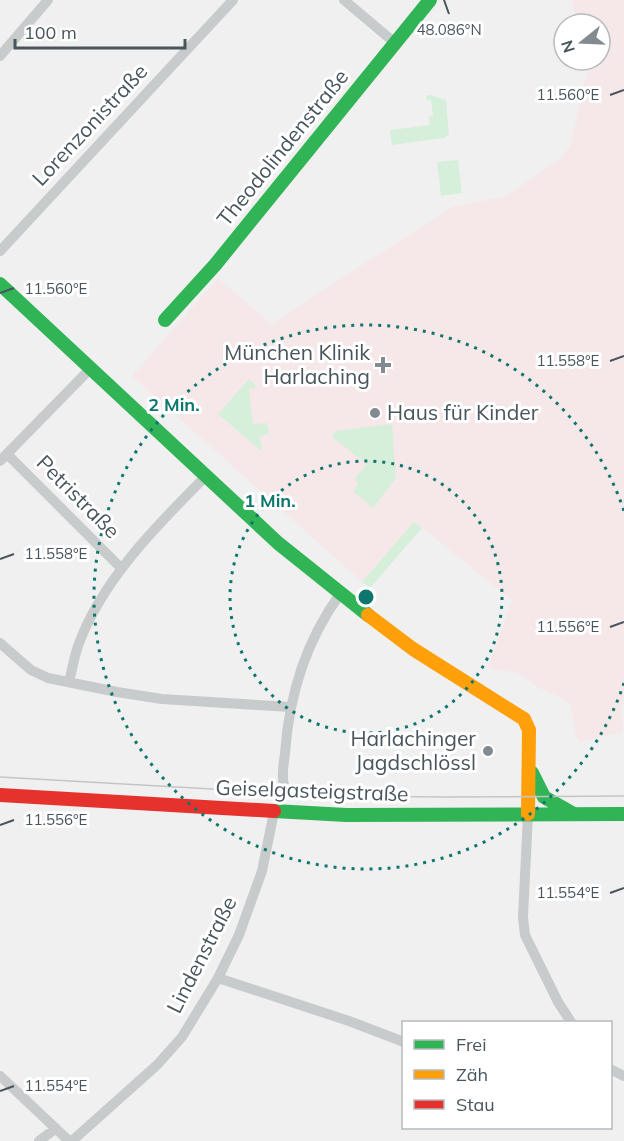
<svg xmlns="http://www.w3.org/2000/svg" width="624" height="1141" font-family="Mulish,sans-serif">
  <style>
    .medical { fill: #f6e7e8 }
    .green { fill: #d6efdb }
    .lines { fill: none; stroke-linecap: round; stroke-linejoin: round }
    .street { stroke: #c8cbcc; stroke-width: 10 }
    .fast { stroke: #30b455; stroke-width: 14 }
    .slow { stroke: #ff9f0a; stroke-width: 14 }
    .jam { stroke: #e5322d; stroke-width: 14 }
    .tram { stroke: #c3c6c7; stroke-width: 1.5 }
    .ticks { fill: none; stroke: #48555c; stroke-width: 2 }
    .ring { fill: none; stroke: #0f766e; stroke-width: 3; stroke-dasharray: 3 6 }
    .poi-dot { fill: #838b90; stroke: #fff; stroke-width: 2 }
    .labels { text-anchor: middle; stroke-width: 6; stroke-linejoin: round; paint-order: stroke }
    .street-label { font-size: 21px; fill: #48555c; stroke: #fff }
    .poi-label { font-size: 21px; fill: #48555c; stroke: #fff; text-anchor: end }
    .ticks-label { font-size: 15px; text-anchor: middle; fill: #48555c; stroke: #fff; stroke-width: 6; stroke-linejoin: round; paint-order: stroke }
    .centre { fill: #0f766e; stroke: #fff; stroke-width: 3 }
    .ring-label { font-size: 18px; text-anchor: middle; font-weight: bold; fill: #0f766e; stroke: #fff; stroke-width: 6; stroke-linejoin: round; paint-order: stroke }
  </style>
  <rect width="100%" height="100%" fill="#f1f0f0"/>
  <path class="medical" d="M572,0H624V702L621,709L623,732L580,742L576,737L571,705L560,697L539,688L518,673L488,668L512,600L415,522L362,582L132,376L218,278L271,324L452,207L507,196L562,157L571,144L585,79L588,77L585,60H600V24H576Z"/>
  <path class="green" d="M430,95L446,100L449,134L444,138L392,145L390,130L430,125L429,117L433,116L431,100H427L426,96Z
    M458,160L462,193L441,196L437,162Z
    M249,379L255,384L256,388L249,389L253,424L267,423L269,434L260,436L262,452L218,414Z
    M392,424L396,478L373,508L353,491L358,485L355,478L367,464L332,437L335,431Z
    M414,522L422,528L370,588L362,582Z"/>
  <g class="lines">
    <path class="street" d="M344,0L395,43
      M0,56L48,0
      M0,251L233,0
      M7,454L121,568
      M0,461L91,368
      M0,643L31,670L48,678L117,692L162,699L290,707
      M69,682C72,670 74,658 78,646C101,581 158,524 206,476
      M284,785C281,775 284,763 285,753C289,696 306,641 340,594
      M528,814L523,917L525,935L558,1002L571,1022
      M218,978L349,1021L404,1042
      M610,1069L624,1076
      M0,1076L69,1141
      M39,1141L55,1129
      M72,1141L157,1065L182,1037L218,978L239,935L262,871L274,812"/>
    <path class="fast" d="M0,284L278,543L368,615
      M165,320L215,265L430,0
      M532,773L544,797L572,813
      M274,811L346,815L624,814"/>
    <path class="slow" d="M368,615L413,649L524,719L529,730L528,814"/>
    <path class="jam" d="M0,795L274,811"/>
    <path class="tram" d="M0,777L336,796L443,797L624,796"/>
  </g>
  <path class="ticks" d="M444,0L449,14M610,95L624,90M0,293L14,288M610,361L624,356M0,559L14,554M610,627L624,622M0,825L14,820M610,893L624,888M0,1091L14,1086"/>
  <g class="ring">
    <circle cx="366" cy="597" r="136"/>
    <path d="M624 683A272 272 0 1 1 624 511"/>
  </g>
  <g class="poi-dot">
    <path d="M380 356h6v6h6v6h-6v6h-6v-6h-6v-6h6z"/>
    <circle cx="375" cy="413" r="6"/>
    <circle cx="488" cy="751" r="6"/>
  </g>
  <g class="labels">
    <g class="street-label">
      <text transform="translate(90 125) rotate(-47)" y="7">Lorenzonistraße</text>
      <text transform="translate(283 148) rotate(-51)" y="7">Theodolindenstraße</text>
      <text transform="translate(78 497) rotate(45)" y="7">Petristraße</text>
      <text transform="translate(312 791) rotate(2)" y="7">Geiselgasteigstraße</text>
      <text transform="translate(202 955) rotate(-63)" y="7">Lindenstraße</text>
    </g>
    <g class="poi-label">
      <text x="370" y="360">München Klinik<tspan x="370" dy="24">Harlaching</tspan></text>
      <text x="387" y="420" text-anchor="start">Haus für Kinder</text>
      <text x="476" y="746">Harlachinger<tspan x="476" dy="24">Jagdschlössl</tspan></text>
    </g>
  </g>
  <g class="ticks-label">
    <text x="449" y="35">48.086°N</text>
    <text x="568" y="100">11.560°E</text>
    <text x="56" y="294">11.560°E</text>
    <text x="568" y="366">11.558°E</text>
    <text x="56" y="559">11.558°E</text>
    <text x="568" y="632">11.556°E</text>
    <text x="56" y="825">11.556°E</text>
    <text x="568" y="898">11.554°E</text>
    <text x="56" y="1091">11.554°E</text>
  </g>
  <circle cx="366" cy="597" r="9" class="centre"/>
  <g class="ring-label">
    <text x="174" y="411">2 Min.</text>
    <text x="270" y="507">1 Min.</text>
  </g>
  <rect x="402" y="1021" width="210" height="108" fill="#ffffff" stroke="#b6bbbe" stroke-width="1.5"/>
  <rect x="414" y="1040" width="30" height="9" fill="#30b455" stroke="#b6bbbe" stroke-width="1.5"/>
  <text x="456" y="1051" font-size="18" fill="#48555c">Frei</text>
  <rect x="414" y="1070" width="30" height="9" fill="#ff9f0a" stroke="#b6bbbe" stroke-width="1.5"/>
  <text x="456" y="1081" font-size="18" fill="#48555c">Zäh</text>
  <rect x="414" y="1100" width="30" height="9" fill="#e5322d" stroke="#b6bbbe" stroke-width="1.5"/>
  <text x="456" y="1111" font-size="18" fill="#48555c">Stau</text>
  <g transform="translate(582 42) rotate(252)"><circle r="28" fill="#ffffff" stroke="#b6bbbe" stroke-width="1.5"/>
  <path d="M0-4.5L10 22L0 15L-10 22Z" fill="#838b90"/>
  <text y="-9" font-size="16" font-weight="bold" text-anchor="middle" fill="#48555c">N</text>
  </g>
  <path d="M15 39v9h170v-9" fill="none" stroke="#48555c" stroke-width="3"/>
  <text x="24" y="39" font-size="18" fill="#48555c" stroke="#ffffff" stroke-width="4.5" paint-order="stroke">100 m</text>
</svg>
